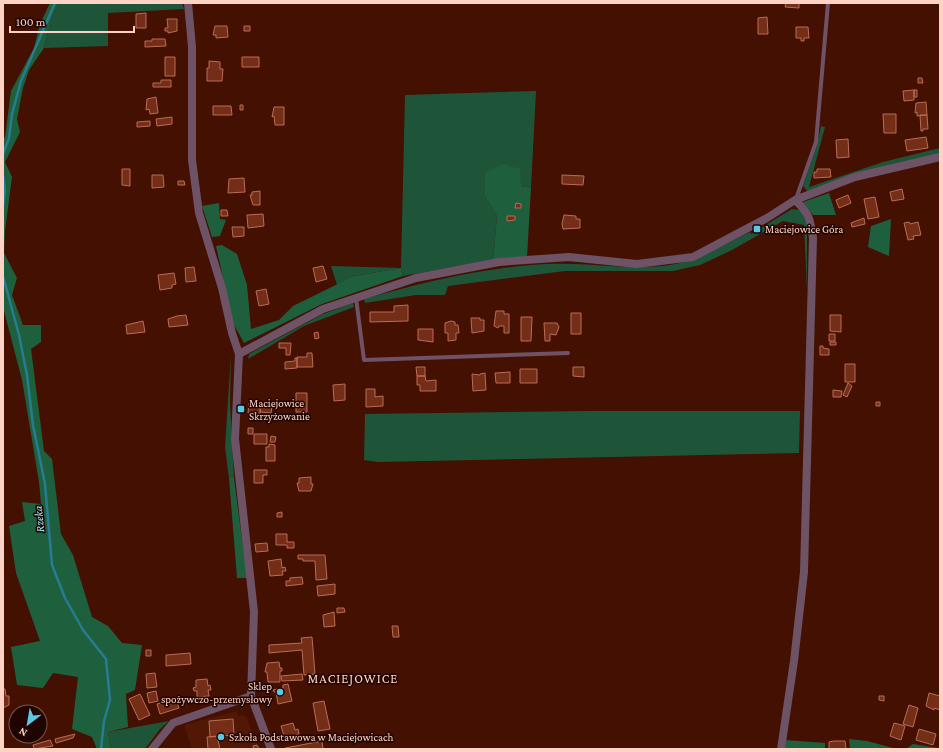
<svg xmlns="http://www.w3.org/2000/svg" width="943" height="752" font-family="'Crimson Pro',serif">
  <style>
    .built { fill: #521805 }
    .green { fill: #1e5539 }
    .forest { fill: #1e5f3e }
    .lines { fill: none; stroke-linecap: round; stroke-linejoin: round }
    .stream { stroke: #277c91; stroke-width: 2.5 }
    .building { fill: #742d16; stroke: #b96d55 }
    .lane { stroke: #6e5266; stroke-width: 4 }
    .street { stroke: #6e5266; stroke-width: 8 }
    .poi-dot { fill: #5ac8e5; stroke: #1f0400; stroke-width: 1.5 }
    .labels { text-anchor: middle; stroke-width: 3; stroke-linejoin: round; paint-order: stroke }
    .poi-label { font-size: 11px; fill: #fed3c6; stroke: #1f0400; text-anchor: start }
    .water-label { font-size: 12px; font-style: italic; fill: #9be8fe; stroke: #1f0400 }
    .quarter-label { font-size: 13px; letter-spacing: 1px; fill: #fed3c6; stroke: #1f0400 }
  </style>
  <rect width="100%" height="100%" fill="#441001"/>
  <path class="built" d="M237,711V716L243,715L247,718L259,749H192L184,725Z"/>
  <path class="green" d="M59,3H182L184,9L108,13V46L44,48L52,17Z
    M536,91L531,188L521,186L485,196L497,216L493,260L403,276L401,268L354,276L337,285L331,266L401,268L405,95Z
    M821,126L825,127L809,187L883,162L940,148V154L808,192L803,186L817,144Z
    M792,209L801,210L807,222V289L804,225L783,221L732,250L700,265L673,271H565L448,286L445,295H416L365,303L364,299C424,282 485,267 548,264C586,262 625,270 663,266C694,263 722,245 750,232L751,234Z
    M353,303L354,307L304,326L248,359L249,354L323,314Z
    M231,354L230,404L234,478H229L225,447Z
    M589,411H800L799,453L378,462L364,460L365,414Z
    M169,721L160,729L145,749H111L108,732Z"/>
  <path class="forest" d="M50,3H59L52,17L44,48L29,70L23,88L17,119L20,132L5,162L12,177L5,231L4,253L17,278L12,295L23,325H41V342L31,349L44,451L52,459L61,534L73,555L92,617L108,626L122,643L142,645L135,690L126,694L128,727L108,732L111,749H97L92,737L72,729L78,677L53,673L43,688L17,685L11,647L40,641L16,573L9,526L25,521L22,502L41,504L39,482L22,380L3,307V138L5,137L11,91L34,48L40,24Z
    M503,164L520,169L521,186L531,188L527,257L493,260L497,216L485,196V173Z
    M829,193L836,215H813L803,202Z
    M219,203L220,219L226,220L220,236L212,237L202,206Z
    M891,219L889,256L868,247L871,226Z
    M222,245L237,254L247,285L251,329L279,320L293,306L354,276L401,268L403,276L322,304L244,343L233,323L216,246Z
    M229,478H234L247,578H237Z
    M849,739L867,741L897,749H850Z
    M785,740L825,743V749H784Z
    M913,744L939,748L940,746V749H906Z"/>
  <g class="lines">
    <path class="stream" d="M3,154L9,138L12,114L21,81L55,3
      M3,175L5,190L3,207
      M3,276L19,335L27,375L33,425L45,484L52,565L65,598L83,630L106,659L110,700L104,721L101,749"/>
  </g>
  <path class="building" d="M786,3H799V8L785,7Z
    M146,13V28H136V14Z
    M767,17L768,34H758V18Z
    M167,19H177V31L168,33V31H165V28H168Z
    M215,26H227L228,37L216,38V35H213Z
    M244,26H250V31H244Z
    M796,27H808L809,38H804V41H801V38H796Z
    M152,39H165L166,46L145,47V41H152Z
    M165,57H175V76H165Z
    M242,57H259V67H242Z
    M209,61L220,62V69H223L222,81H207V68H209Z
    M918,78H922L923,83H918Z
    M161,80H171V87H153V83H161Z
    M914,90H917V97H914Z
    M914,90V100L904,101L903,91Z
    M156,97L158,113L150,114L149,109L146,110L147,99Z
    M926,102L927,115L917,116V112L915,113L916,103Z
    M240,105H243V110H240Z
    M213,106H231L232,115H213Z
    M274,107H284V125H275L274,116L272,117Z
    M883,114H896V133H884Z
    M920,115H927L928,129H923V131H921Z
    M172,117V124L157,126L156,119Z
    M150,121V126L137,127V122Z
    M926,137L928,148L907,151L905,140Z
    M848,139L849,157L837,158L836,140Z
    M122,169H130V186L122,185Z
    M817,169H830L831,177L814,178V172H817Z
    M152,175H163L164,187L152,188Z
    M562,175L584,176L583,185L562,184Z
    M244,178L245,192L228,193L229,179Z
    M178,181H184L185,185H178Z
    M902,189L904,199L892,201L890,192Z
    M260,191V205H253L250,195H252V192Z
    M848,195L851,203L839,208L836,200Z
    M875,197L879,217L868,219L864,199Z
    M516,203L521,204V208H515Z
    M221,210H227L228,216H221Z
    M263,214L264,226L248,228L247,215Z
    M564,215L576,216V219H580V228L563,229L562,224Z
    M507,216H515V220L507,221Z
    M864,218L865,224L852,227L851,223Z
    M909,222L910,224L918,222L921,235L913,236L914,239L908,240L904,223Z
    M232,227H244V236L233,237Z
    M323,266L327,279L316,282L313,268Z
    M194,267L196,281L186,282L185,268Z
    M174,273L176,284L172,285V288L160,290L158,275Z
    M266,289L269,304L259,306L256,291Z
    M408,305V321L370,322V312H394V306Z
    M496,311H504V314H509V333H504V326H499L498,328L494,326Z
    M571,313H581V334H571Z
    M186,315L188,325L169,327L168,319L177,316Z
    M830,315H841V332L830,331Z
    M521,317H532L531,341H521Z
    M471,318H480V320H484V331L472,333Z
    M143,321L145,332L127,334L126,325Z
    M451,321L455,322V325H458L459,333H456V340L448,341V333H445V323Z
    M544,323H557L559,327L556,335L550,334V341H545Z
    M418,329H433V342L418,340Z
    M318,332L319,338L315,339L314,333Z
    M829,334H835V341H829Z
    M830,342H836V345H830Z
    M279,343H291L290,355H286V348H279Z
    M820,346H823V348L829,349V355H820Z
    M307,353H312L313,367H297V357H307Z
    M295,358H297V368L285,369V362L295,361Z
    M845,364H855V382H845Z
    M416,367H425V376H417Z
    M573,367H584V377L573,376Z
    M520,369H537V383H520Z
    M510,372V383H496L495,373Z
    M485,373L486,390L473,391L472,374L480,375V374Z
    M417,376H425L426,381L436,380V391H420V385H417Z
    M848,383L852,386L847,397L843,395Z
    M345,384V400L334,401L333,385Z
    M366,389H375V397L383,396V406L366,407Z
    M833,390L842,391L841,397H833Z
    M296,393H307V412H296Z
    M252,401L261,404L260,414L248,413L249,403H252Z
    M876,402H880V406H876Z
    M260,405L272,406L271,413L260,412Z
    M248,428H253V434H248Z
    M254,434H267V444H254Z
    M271,436L276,437L275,442H270Z
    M269,444L275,445V461H266V447H269Z
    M254,470H267V475H263V483H254Z
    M311,477V484H313L311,491H299L297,483H299V478Z
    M282,512V517H277V513Z
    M276,534H287V542H294V548H287V545H276Z
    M267,543L268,551L256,552L255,544Z
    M298,555H325L327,579L316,580L315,561H303V559H298Z
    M281,559L282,568L285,567L286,571H282L283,575L270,576L268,561Z
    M302,577L303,584L286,586V581H290V578Z
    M335,584V594L318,596L317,586Z
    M337,608H344L345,612L337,613Z
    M334,612L335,626L324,627L323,615Z
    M392,626H398L399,637H393Z
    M312,637L315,674L304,675L302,650L269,653V645L302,643L301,638Z
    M146,650H151V656H146Z
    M190,653L191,664L166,666V655Z
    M279,662L280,668H282V671H280V682H268L267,672H265L267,663Z
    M155,673L157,687L147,688L146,674Z
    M302,674L303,680L282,681L281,676Z
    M207,679L208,686L210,685L211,690H208L209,696L197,697V691H194L193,688L196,687V680Z
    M288,684L292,701L278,704L276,692H274L273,690L283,688V685Z
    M3,689H5L6,696H9V705L3,708Z
    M156,691L158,701L149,703L147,693Z
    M929,693L940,696V710L934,708V710L926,706Z
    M140,694L150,715L139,720L129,699Z
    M879,696H884V701L879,700Z
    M176,699L179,708L160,714L157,704Z
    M324,701L330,729L318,731L313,703Z
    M909,705L918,708L913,727L903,724Z
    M233,719L234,735L210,737L209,721Z
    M293,723L295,730L298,729L299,734L285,739L281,726Z
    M894,723L905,726L901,740L890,736Z
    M919,729L936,734L933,745L916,740Z
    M75,734L73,738L56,743L55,739Z
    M217,736L220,749H208L207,737Z
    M50,740L53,746L34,749L33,745Z
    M322,741L323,749H285V748Z
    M834,741H845L846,749H829V742Z
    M257,745L259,749H254L253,746Z"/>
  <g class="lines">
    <path class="lane" d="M796,199L816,142L828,3
      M356,298L364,360L568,353"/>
    <path class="street" d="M188,3L192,47V160L199,213L222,288L232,333L239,354L235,439L254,612L251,696L271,749
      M239,354L323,309L416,278L499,262L569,257L637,264L693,257L767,218L795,200L855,177L940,157
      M152,749L173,723L251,696
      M781,749L794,661L804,572L813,238C810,219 810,214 795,200"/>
  </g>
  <g class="poi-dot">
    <rect x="753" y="225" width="8" height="8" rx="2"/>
    <rect x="237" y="405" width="8" height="8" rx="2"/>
    <circle cx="280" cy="692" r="4"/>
    <circle cx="221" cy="737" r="4"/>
  </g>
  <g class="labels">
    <g class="poi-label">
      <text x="765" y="233">Maciejowice Góra</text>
      <text x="249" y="407">Maciejowice<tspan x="249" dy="13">Skrzyżowanie</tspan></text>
      <text x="272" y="690" text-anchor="end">Sklep<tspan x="272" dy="13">spożywczo-przemysłowy</tspan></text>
      <text x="229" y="741">Szkoła Podstawowa w Maciejowicach</text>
    </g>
    <g class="water-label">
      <text transform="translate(39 519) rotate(-95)" y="4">Rzeka</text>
    </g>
    <g class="quarter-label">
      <text x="353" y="683">MACIEJOWICE</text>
    </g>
  </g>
  <rect width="943" height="752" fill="none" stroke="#fed3c6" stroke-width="8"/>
  <g transform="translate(28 724) rotate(211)"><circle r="19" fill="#1f0400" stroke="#78574f"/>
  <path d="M0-3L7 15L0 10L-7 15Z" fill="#5ac8e5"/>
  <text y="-6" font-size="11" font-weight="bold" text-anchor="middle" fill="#fed3c6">N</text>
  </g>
  <path d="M10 26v6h124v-6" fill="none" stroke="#fed3c6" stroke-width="2"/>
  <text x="16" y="26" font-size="12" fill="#fed3c6" stroke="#1f0400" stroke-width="3" paint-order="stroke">100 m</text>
</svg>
